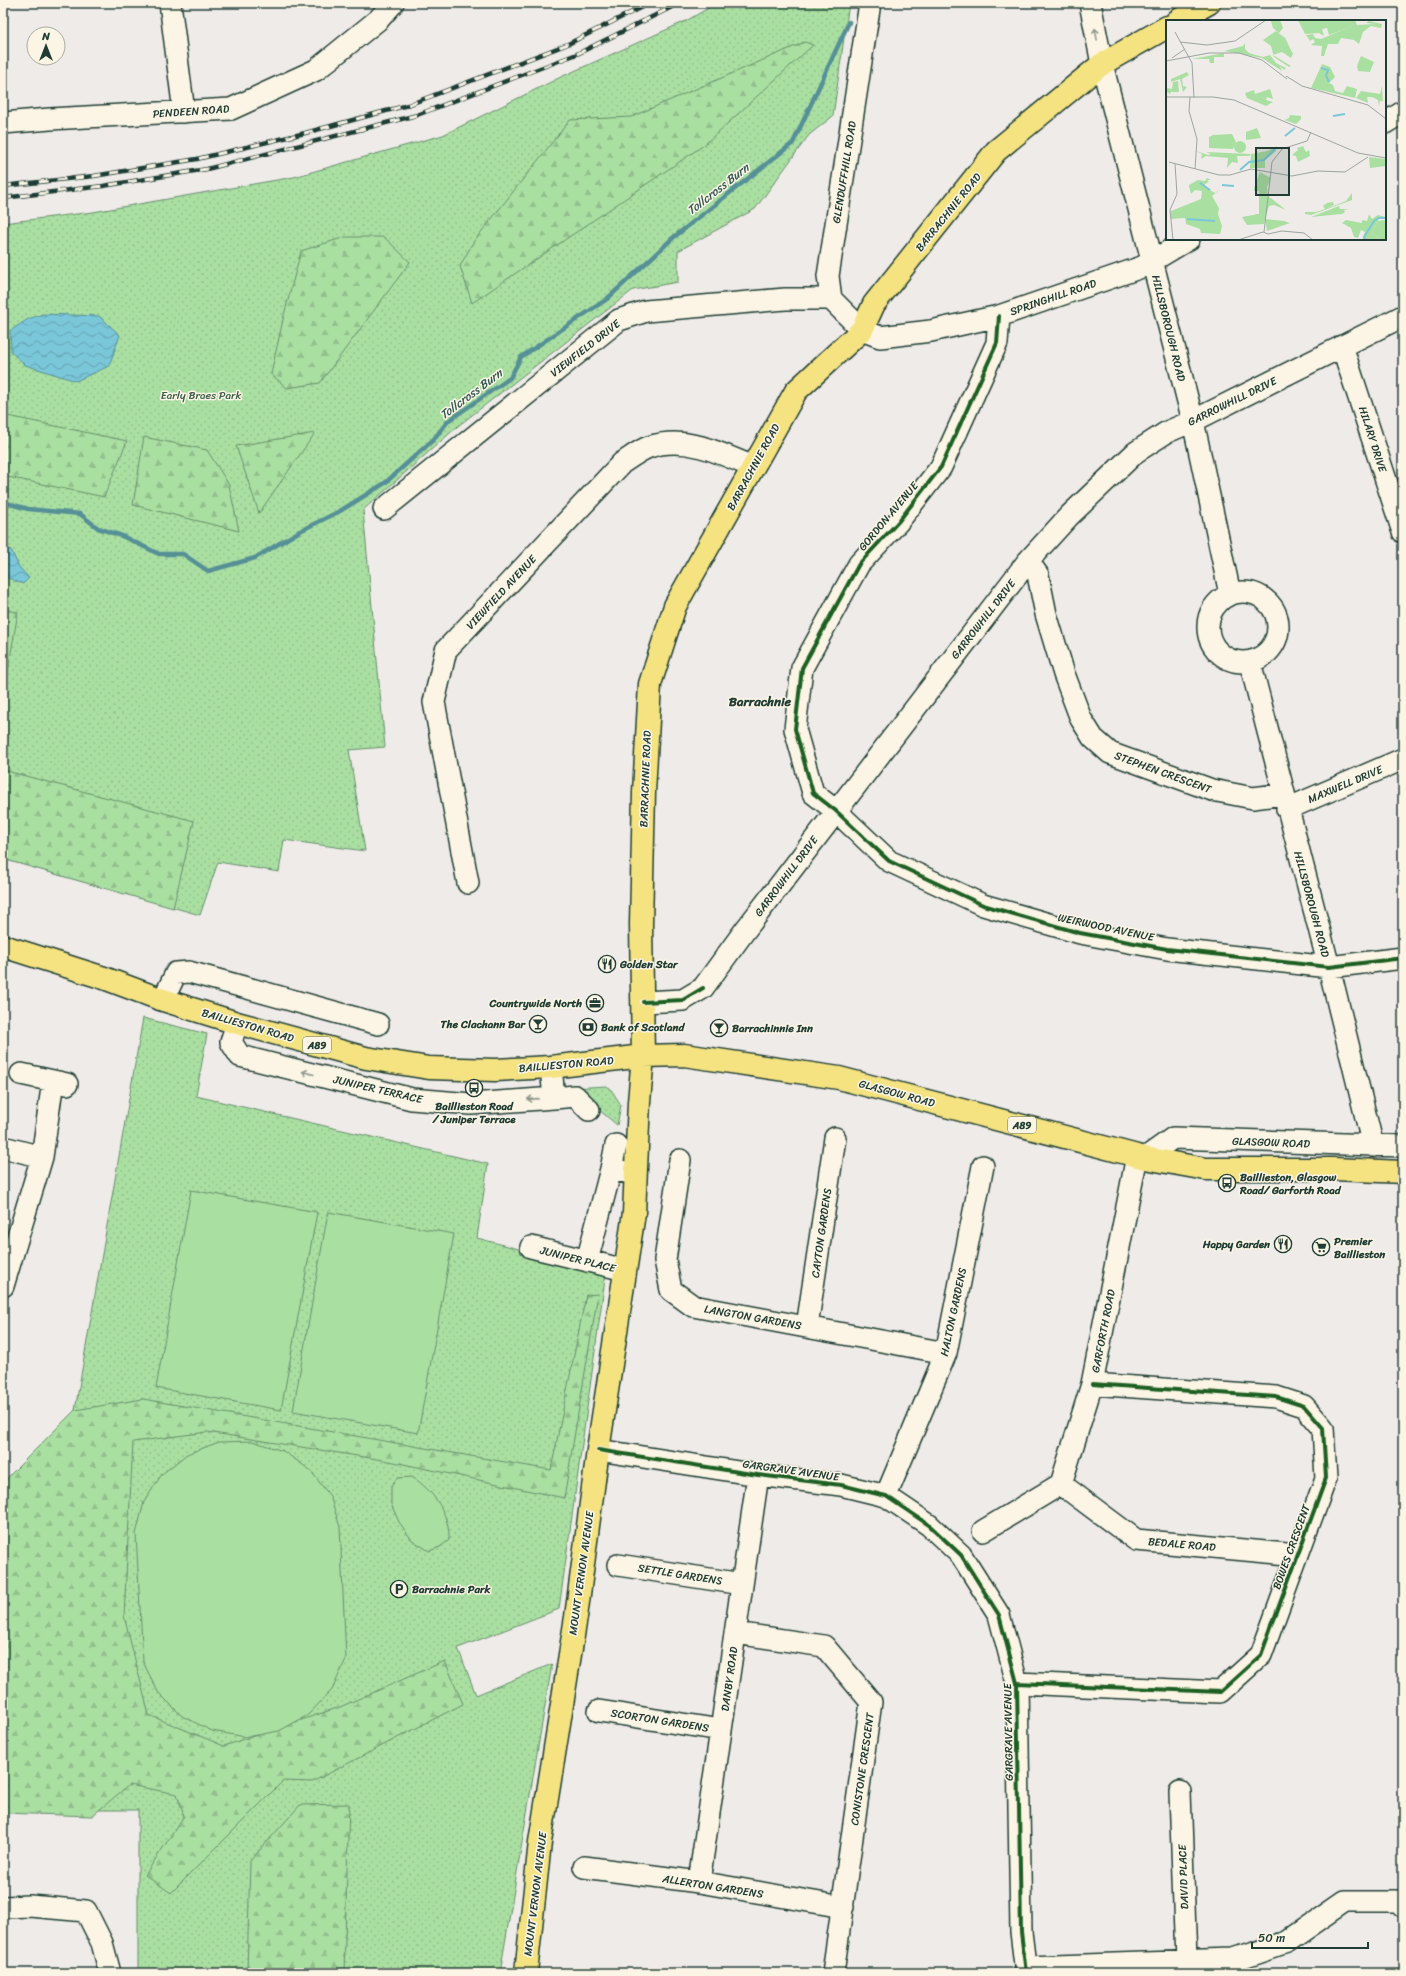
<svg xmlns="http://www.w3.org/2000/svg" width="1406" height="1976" font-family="Sriracha,sans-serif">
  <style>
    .grass { fill: url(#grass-dots); stroke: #648e6b }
    .forest { fill: url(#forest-firs); stroke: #648e6b }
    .garden { fill: #aadfa2; stroke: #648e6b }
    .water { fill: url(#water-waves); stroke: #569097 }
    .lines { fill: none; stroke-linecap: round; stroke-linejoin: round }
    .stream { stroke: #569097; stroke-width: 4.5 }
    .minor-casing { stroke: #1f3d34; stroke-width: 24 }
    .major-casing { stroke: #1f3d34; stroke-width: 25 }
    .minor { stroke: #fcf5e5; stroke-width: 21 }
    .major { stroke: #f5e382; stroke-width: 22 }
    .rail-casing { stroke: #1f3d34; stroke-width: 4.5 }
    .rail { stroke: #fcf5e5; stroke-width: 3; stroke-dasharray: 9; stroke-linecap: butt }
    .cycleway-casing { stroke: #fcf5e5; stroke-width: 6 }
    .cycleway { stroke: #1b5e20; stroke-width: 4 }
    .oneway { stroke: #8e998c }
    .labels { text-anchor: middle; stroke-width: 3; stroke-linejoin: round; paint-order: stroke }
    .shield { fill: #fcf5e5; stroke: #617469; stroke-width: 1 }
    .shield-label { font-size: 10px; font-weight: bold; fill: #1f3d34 }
    .street-label { font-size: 11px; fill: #1f3d34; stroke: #fcf5e5 }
    .park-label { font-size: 11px; fill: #3b5d4a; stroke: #fcf5e5 }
    .poi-label { font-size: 11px; font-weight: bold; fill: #1f3d34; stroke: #fcf5e5; text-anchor: start }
    .water-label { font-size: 12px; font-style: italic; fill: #315955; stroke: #fcf5e5 }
    .quarter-label { font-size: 13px; font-weight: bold; fill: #1f3d34; stroke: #fcf5e5 }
    .inset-river { fill: none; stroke: #7ac7d9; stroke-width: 2 }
    .inset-road { fill: none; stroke: #9ca5a0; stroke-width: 1 }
    .view { fill: #1f3d34; fill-opacity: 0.15; stroke: #1f3d34; stroke-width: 2 }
    .inset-edge { fill: none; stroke: #1f3d34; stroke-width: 2 }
  </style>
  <defs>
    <pattern id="grass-dots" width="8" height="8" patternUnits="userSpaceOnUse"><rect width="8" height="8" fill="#aadfa2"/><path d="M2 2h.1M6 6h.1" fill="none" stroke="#92c08c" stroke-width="1.8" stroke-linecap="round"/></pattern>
    <pattern id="forest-firs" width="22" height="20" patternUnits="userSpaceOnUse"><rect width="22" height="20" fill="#aadfa2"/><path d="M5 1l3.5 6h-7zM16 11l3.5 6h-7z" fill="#92c08c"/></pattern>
    <pattern id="water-waves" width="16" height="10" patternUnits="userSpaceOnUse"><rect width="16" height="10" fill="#7ac7d9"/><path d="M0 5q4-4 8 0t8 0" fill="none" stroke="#63a3b1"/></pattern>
  </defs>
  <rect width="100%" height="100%" fill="#efebe8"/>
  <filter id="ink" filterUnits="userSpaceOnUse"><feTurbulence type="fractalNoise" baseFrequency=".025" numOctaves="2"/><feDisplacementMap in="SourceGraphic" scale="8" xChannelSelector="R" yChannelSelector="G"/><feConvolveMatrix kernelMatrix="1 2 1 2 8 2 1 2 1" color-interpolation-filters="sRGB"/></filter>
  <g filter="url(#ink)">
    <path class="grass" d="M717,3H849L833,116L809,135L755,209L678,251V282L633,290L458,426L363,510L385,747L349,750L365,851L284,840L279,872L218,862L200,915L3,859V223L93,212L294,177L443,135L561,77L686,21Z
      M143,1018L207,1034L196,1096L488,1164L477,1238L606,1272L559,1609L458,1648L476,1695L552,1664L500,1973H138V1810H3V1485L9,1476L75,1410Z
      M606,1086L610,1088L621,1105L617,1125L573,1088Z"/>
    <path class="forest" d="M805,42L813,45L704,145L472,303L460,266L474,241L570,120L631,117Z
      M345,237H384L410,262L320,383L287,388L271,374L284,315L301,251Z
      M3,415L127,441L104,497L3,476Z
      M315,433L259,513L236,446Z
      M144,437L207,450L229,485L239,531L133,505Z
      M3,610L18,612L6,682L3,684Z
      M3,770L194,821L173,908L3,859Z
      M598,1294L564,1498L389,1461L207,1432L133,1442L124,1616L149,1715L224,1746L340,1707L445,1661L463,1704L312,1782L283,1781L171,1893L145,1875L184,1816L177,1794L129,1785L92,1816L3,1813V1485L9,1476L75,1410L143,1399L551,1470L586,1295Z
      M349,1804L344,1973H247L250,1861L300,1805Z"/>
    <path class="garden" d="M191,1190L317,1212L281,1410L156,1388Z
      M328,1212L454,1234L418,1433L293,1411Z
      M252,1441L283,1451L310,1470L330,1496L340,1527L346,1659L332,1690L308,1715L279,1731L246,1737L212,1731L182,1716L158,1692L143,1662L136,1534L144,1502L162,1474L187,1454L219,1442Z
      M412,1477C433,1490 450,1514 449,1540L440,1547L429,1551L412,1540L399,1522L391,1504V1487L397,1478Z"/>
    <path class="water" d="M43,314L99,316L120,335L109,366L76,381L25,365L11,352L10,331L28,319Z
      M3,547L11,550L19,567L29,578L23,584L8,578H3Z"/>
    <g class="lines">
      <path class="stream" d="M3,502L28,509L80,514L98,528L122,536L159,554H183L208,571L255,558L300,531L340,511L385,483L434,439L448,421L510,378L521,357L607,299L674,237L793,143L849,22"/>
      <defs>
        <path id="minor" d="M170,3L184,112
          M870,3L828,276L831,299L862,330L880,337L931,331L999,316L1142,267L1189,239
          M1090,3L1102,64L1193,421L1230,594
          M3,123L50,119L231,109L316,70L379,19L393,3
          M1385,123L1403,112
          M999,316L997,343L941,467L898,522L859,564L802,668L795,729L813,793L836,811L889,861L983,905L1080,933L1167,949L1329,967L1403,958
          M1342,346L1403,532
          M384,509L619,320L646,311L785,299H831
          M1028,561L1038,575L1046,614L1064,674L1081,719L1093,738L1110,753L1212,790L1253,798L1283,794
          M1208 627a35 35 0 1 1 70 0a35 35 0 1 1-70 0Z
          M1250,662L1329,967L1373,1146
          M1287,809L1403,759
          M468,883L434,702L446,650L622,463C630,458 640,450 649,447C686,435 720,453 753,467
          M163,1000L176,973L189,972L378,1024
          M643,1002L683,1000L703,988L743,933L1028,561L1069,516L1136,452L1167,432L1193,421L1403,316
          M237,1023L231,1042L240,1056L412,1099L471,1104L554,1098L551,1067
          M21,1074L67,1084
          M554,1098L575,1096L589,1110
          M3,1147L42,1157
          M1145,1158L1173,1138L1403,1146
          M680,1160L665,1260L671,1290L693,1306L946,1353
          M611,1169L616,1145
          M531,1247L625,1270
          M587,1261L611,1169L635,1174
          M3,1286L42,1157L53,1081
          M807,1327L835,1138
          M598,1450L758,1475L841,1485L886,1496L929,1525L961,1555L999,1615L1017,1683L1021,1932L1026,1973
          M1061,1484L1136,1540L1298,1555
          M886,1496L946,1353L983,1166
          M983,1531L1061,1484L1092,1384L1137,1156
          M618,1565L742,1584
          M735,1633L824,1646L871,1702L833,1973
          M1017,1683L1220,1692L1261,1655L1326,1478L1323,1428L1304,1406L1276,1397L1092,1384
          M599,1711L721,1730
          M1180,1792L1186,1962
          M584,1867L699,1882L843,1907
          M699,1882L758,1475
          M3,1907L30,1906L86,1911L102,1943L110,1973
          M1025,1967L1233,1960L1286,1942L1345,1901H1398L1403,1906"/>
        <path id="major" d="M1177,21L1209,3
          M3,946L104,978L160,999L237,1023L366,1058L429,1068L495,1070L551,1067L643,1056L684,1055L839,1078L1145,1158L1206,1169H1334L1403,1172
          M526,1973L540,1842L576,1617L598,1450L634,1213L639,1102L643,1056L641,924L644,792L650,684L675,606L796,391L862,330L874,304L996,151L1102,64L1167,27"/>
      </defs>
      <use href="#minor" class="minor-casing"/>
      <use href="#major" class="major-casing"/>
      <use href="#minor" class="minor"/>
      <use href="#major" class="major"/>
      <defs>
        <path id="rail" d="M3,186L94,176L197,159L305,133L408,105L568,44L650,3
          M3,198L103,186L207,169L417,115L577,54L680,3"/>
      </defs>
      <use href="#rail" class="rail-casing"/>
      <use href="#rail" class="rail"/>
      <defs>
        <path id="cycleway" d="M999,316L997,343L941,467L898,522L859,564L802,668L795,729L813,793L836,811L889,861L983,905L1080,933L1167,949L1329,967L1403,958
          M643,1002L683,1000L703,988
          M598,1450L758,1475L841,1485L886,1496L929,1525L961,1555L999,1615L1017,1683L1021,1932L1026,1973
          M1017,1683L1220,1692L1261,1655L1326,1478L1323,1428L1304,1406L1276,1397L1092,1384"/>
      </defs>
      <use href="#cycleway" class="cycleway-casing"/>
      <use href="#cycleway" class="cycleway"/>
    </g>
    <defs><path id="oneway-shaft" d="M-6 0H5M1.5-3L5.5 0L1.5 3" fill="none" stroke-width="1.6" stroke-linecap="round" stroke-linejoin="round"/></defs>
    <g class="oneway">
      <use href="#oneway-shaft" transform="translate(1096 34) rotate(-101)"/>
      <use href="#oneway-shaft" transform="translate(308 1073) rotate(-166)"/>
      <use href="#oneway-shaft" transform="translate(533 1099) rotate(176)"/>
    </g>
  </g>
  <defs>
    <symbol id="restaurant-ring" viewBox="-11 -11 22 22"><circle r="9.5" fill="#fcf5e5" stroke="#1f3d34" stroke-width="1.5"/><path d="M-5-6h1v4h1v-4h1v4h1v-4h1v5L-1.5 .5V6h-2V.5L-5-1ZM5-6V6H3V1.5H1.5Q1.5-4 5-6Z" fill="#1f3d34"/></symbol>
    <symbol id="office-ring" viewBox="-11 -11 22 22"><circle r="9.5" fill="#fcf5e5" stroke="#1f3d34" stroke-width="1.5"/><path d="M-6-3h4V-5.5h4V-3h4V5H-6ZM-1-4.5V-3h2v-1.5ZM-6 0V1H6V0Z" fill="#1f3d34"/></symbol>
    <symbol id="bar-ring" viewBox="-11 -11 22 22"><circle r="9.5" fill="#fcf5e5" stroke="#1f3d34" stroke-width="1.5"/><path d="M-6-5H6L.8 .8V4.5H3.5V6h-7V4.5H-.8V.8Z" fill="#1f3d34"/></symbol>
    <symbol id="bank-ring" viewBox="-11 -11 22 22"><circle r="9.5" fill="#fcf5e5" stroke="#1f3d34" stroke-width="1.5"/><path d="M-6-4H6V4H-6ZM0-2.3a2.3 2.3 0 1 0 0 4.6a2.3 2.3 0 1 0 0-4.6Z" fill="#1f3d34"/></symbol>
    <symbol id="bus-ring" viewBox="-11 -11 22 22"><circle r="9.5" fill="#fcf5e5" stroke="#1f3d34" stroke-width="1.5"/><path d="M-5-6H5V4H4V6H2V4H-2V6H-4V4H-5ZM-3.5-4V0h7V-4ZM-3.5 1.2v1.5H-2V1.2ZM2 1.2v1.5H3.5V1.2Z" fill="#1f3d34"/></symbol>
    <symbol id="supermarket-ring" viewBox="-11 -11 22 22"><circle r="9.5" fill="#fcf5e5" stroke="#1f3d34" stroke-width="1.5"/><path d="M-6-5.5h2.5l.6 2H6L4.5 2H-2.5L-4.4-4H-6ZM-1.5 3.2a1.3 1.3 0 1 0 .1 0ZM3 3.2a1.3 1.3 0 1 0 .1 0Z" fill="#1f3d34"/></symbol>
    <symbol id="parking-ring" viewBox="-11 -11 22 22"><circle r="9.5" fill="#fcf5e5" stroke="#1f3d34" stroke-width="1.5"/><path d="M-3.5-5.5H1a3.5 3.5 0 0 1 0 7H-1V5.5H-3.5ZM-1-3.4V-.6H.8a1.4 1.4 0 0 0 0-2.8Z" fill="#1f3d34"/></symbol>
  </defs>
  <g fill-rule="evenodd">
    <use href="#restaurant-ring" x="597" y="954" width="20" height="20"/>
    <use href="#office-ring" x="585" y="993" width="20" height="20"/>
    <use href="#bar-ring" x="528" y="1014" width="20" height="20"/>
    <use href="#bank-ring" x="578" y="1017" width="20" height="20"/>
    <use href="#bar-ring" x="709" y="1018" width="20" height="20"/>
    <use href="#bus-ring" x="464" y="1078" width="20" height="20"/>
    <use href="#bus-ring" x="1217" y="1173" width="20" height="20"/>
    <use href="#restaurant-ring" x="1273" y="1234" width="20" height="20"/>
    <use href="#supermarket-ring" x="1311" y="1237" width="20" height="20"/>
    <use href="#parking-ring" x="389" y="1579" width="20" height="20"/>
  </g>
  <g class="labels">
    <g class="shield">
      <rect x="303" y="1037" width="28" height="16" rx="3"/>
      <rect x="1008" y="1117" width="28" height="16" rx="3"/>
    </g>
    <g class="shield-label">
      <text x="317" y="1049">A89</text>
      <text x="1022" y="1129">A89</text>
    </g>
    <g class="street-label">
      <text transform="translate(191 111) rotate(-4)" y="4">PENDEEN ROAD</text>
      <text transform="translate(844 172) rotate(-81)" y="4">GLENDUFFHILL ROAD</text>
      <text transform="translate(948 212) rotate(-51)" y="4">BARRACHNIE ROAD</text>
      <text transform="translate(1053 297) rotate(-19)" y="4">SPRINGHILL ROAD</text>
      <text transform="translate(1169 328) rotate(76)" y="4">HILLSBOROUGH ROAD</text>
      <text transform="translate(585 348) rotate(-38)" y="4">VIEWFIELD DRIVE</text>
      <text transform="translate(1232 401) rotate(-26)" y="4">GARROWHILL DRIVE</text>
      <text transform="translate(1373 439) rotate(72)" y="4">HILARY DRIVE</text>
      <text transform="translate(753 467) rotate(-61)" y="4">BARRACHNIE ROAD</text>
      <text transform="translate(888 516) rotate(-50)" y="4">GORDON AVENUE</text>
      <text transform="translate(501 592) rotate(-47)" y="4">VIEWFIELD AVENUE</text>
      <text transform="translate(983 619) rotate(-52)" y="4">GARROWHILL DRIVE</text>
      <text transform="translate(1163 772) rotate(20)" y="4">STEPHEN CRESCENT</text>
      <text transform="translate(645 779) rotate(-88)" y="4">BARRACHNIE ROAD</text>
      <text transform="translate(1345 784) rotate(-23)" y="4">MAXWELL DRIVE</text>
      <text transform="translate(786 876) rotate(-53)" y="4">GARROWHILL DRIVE</text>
      <text transform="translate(1312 904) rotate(75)" y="4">HILLSBOROUGH ROAD</text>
      <text transform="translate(1106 927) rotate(12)" y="4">WEIRWOOD AVENUE</text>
      <text transform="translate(248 1025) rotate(16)" y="4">BAILLIESTON ROAD</text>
      <text transform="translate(566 1064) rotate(-5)" y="4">BAILLIESTON ROAD</text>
      <text transform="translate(378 1089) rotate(13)" y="4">JUNIPER TERRACE</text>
      <text transform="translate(897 1093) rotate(15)" y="4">GLASGOW ROAD</text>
      <text transform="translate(1271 1142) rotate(2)" y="4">GLASGOW ROAD</text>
      <text transform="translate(821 1233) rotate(-82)" y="4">CAYTON GARDENS</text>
      <text transform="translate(578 1259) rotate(14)" y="4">JUNIPER PLACE</text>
      <text transform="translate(953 1312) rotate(-78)" y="4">HALTON GARDENS</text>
      <text transform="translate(753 1317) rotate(10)" y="4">LANGTON GARDENS</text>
      <text transform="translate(1103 1331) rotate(-79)" y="4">GARFORTH ROAD</text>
      <text transform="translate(791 1470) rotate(8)" y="4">GARGRAVE AVENUE</text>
      <text transform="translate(1182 1544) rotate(5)" y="4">BEDALE ROAD</text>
      <text transform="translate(1291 1547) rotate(-70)" y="4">BOWES CRESCENT</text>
      <text transform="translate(581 1573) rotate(-82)" y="4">MOUNT VERNON AVENUE</text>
      <text transform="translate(680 1574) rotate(9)" y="4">SETTLE GARDENS</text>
      <text transform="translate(729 1679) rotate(-82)" y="4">DANBY ROAD</text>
      <text transform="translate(660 1720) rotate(9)" y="4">SCORTON GARDENS</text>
      <text transform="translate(1008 1732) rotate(-91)" y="4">GARGRAVE AVENUE</text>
      <text transform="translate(862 1769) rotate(-82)" y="4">CONISTONE CRESCENT</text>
      <text transform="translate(1183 1877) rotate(-92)" y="4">DAVID PLACE</text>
      <text transform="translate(713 1886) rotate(9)" y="4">ALLERTON GARDENS</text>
      <text transform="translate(535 1894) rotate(-83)" y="4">MOUNT VERNON AVENUE</text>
    </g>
    <g class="park-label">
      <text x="201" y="399">Early Braes Park</text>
    </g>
    <g class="poi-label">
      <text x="620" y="968">Golden Star</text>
      <text x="582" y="1007" text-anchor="end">Countrywide North</text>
      <text x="525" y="1028" text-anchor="end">The Clachann Bar</text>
      <text x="601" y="1031">Bank of Scotland</text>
      <text x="732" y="1032">Barrachinnie Inn</text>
      <text x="474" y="1110" text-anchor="middle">Baillieston Road<tspan x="474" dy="13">/ Juniper Terrace</tspan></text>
      <text x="1240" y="1181">Baillieston, Glasgow<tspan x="1240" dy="13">Road/ Garforth Road</tspan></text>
      <text x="1334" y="1245">Premier<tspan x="1334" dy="13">Baillieston</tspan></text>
      <text x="1270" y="1248" text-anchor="end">Happy Garden</text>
      <text x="412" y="1593">Barrachnie Park</text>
    </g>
    <g class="water-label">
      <text transform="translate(718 189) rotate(-38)" y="4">Tollcross Burn</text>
      <text transform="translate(471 394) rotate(-37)" y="4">Tollcross Burn</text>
    </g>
    <g class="quarter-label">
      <text x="760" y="706">Barrachnie</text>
    </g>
  </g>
  <g transform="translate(1166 20)">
    <rect width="220" height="220" fill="#efebe8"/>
    <path d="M114,0L117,8L113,13L107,8L105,1ZM132,0H186L189,5L163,15L161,8L156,9L158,16L153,13L139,14ZM110,11L119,18L127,34L125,38L116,32L107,35L125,46L123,47L108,37L105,26L97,20ZM79,23V29L83,33L97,37L104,35L110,43L120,48L118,50L114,46L116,51L96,38L58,31L77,26ZM195,36L208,42L204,52L192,51L191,46ZM156,44L164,47L169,57L163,63L167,65L169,71L177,73L181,66L191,69L189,78L145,68ZM21,52L23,55L16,59L17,66L21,67L17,72L14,59L5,62V59ZM12,61L13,72H5L4,74L0,71V68L6,69L7,62ZM104,69L107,79L101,77L100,80L107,82L100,86L81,78L79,73L88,70L89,74ZM68 127a6 6 0 1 1 12 0a6 6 0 1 1-12 0ZM111,126L110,131L99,140V148H84L85,134L101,131ZM137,126L140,132L143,130L144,136L132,142L130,136L126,135L132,130L131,128ZM203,137L220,139V146L204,148ZM94,152L105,158L101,167L102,176L120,190L108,185L103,186L98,204L81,205L76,197L93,194V171H88V168ZM41,158L45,160H41L43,162L39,164V167L49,173L56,168L46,176L53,188L52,194L56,206L54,214L35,213L34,209L20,204L19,198L5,199V191L35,179L36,171L29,170L25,174L23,166V165L32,160L39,161ZM186,173V180L145,195L139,194V192H150L159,189L157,186L161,183L167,182L168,185L160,189L180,181ZM173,186L174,189H183L178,190L179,192L176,194L145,197ZM99,199L118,201L124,203L101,211ZM220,200V220H215L206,213L212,201Z" fill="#aadfa2"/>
    <path d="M186,0H189L191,5L210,4L200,3L203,1L216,4L215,8L205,6L197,12L193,24L188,20L175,18L172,24H162L158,36H155L156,26L145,25L149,22L147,19L144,21L140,15L147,14L149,18L155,19L188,5ZM111,13L119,18L122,24L119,21L99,22L102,17ZM58,33V37H48V43H44L43,39H26ZM216,66L217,81H214L213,86L212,80L206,77H201L202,83L190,78L195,71L214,74ZM30,131L42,135L45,134L40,132L85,134L83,136H71L72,143L66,142L61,148L62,138L40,136L35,139L36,134ZM92,161L103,163H104L93,162L94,169L101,168L97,170L100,188L98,195H95L98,197L88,194H93L94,177L95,193H97V170L94,173V170L88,171ZM203,194L206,199L212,195L220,197V199H212L217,219L212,201L206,213L215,220H196L199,212L195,210L192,218L188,217L185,208L176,203L180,200L196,203V200L201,201Z" fill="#aadfa2"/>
    <path d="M91,108L95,118L80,120V112ZM66,114L70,122L67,129L43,128V117L47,115Z" fill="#aadfa2"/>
    <path d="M124,95L135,96V99L130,104L119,100L123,98Z" fill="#aadfa2"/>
    <path class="inset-river" d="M155,48L162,50L160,56L163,62M167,96L179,94M119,116L129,108M74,150L83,142L98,140L110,128M34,163L44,170M56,165L68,166M21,199L49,201M200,220L198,217L208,201L213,198H220"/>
    <path class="inset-road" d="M9,12L26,43L28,78M14,22L41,25L69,21L100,0M6,38L19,29M0,41L43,33H73L96,40L121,59M120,56L136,66L202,85L220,99M0,77H47L68,80L192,133L220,138M24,77L23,91L31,119L29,149M3,142L53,155H64L85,149L126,156L152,151L179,152L202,137M98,212L106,142L116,129L141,121L145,112M7,220L4,190L11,174L9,144M72,220L97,212L102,214L116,211L138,213L147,220"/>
    <path class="view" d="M90,128H123V175H90Z"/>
    <rect width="220" height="220" class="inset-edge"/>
  </g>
  <rect width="1406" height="1976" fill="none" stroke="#fcf5e5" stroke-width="16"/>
  <rect x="8" y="8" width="1390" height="1960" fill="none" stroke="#1f3d34" stroke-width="1.5" filter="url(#ink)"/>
  <g transform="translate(46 46)"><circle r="19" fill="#fcf5e5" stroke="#a4ab9e"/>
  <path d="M0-3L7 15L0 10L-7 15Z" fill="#1f3d34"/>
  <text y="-6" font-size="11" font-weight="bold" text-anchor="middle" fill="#1f3d34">N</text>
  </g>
  <path d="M1252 1942v6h116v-6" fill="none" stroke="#1f3d34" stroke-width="2"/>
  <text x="1258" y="1942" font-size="12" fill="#1f3d34" stroke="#fcf5e5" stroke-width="3" paint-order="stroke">50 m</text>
</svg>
